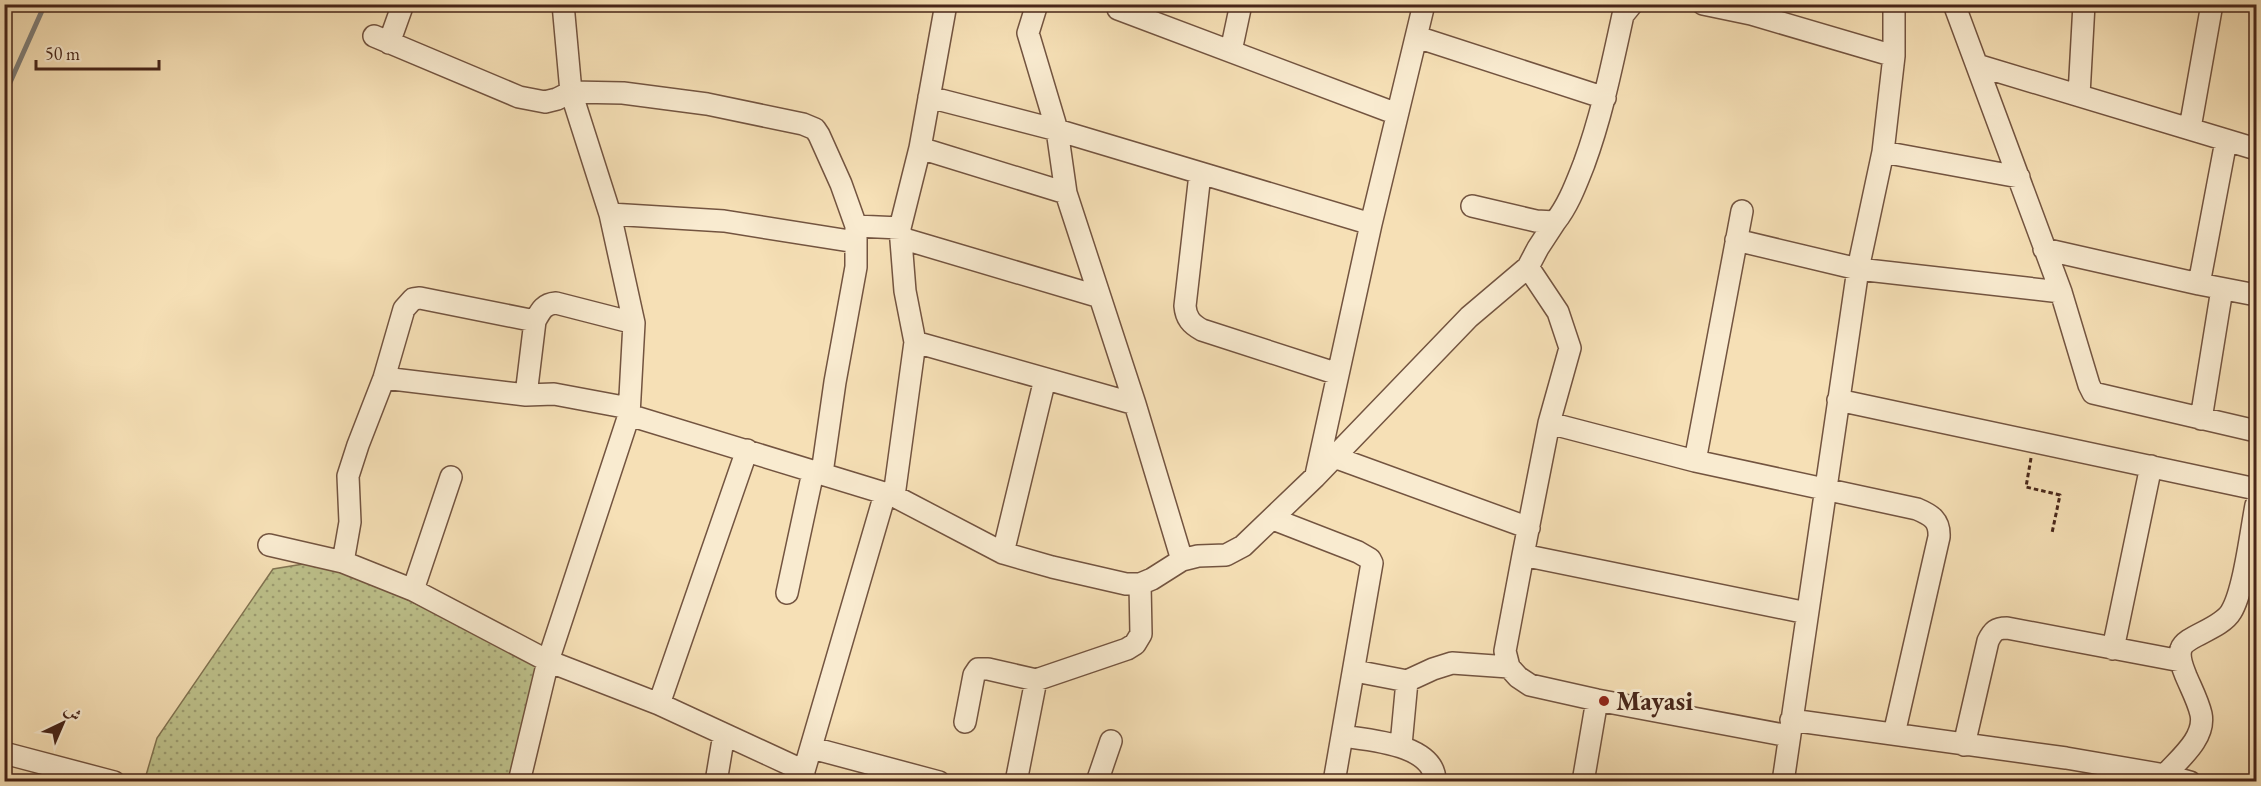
<svg xmlns="http://www.w3.org/2000/svg" width="2261" height="786" font-family="'EB Garamond',Amiri,serif">
  <style>
    .garden { fill: url(#garden-dots); stroke: #827452; stroke-width: 1.5 }
    .lines { fill: none; stroke-linecap: round; stroke-linejoin: round }
    .stream { stroke: #7e7e7a; stroke-width: 5 }
    .minor-casing { stroke: #735440; stroke-width: 24 }
    .path { stroke: #472519; stroke-width: 3; stroke-dasharray: 4.5 3; stroke-linecap: butt }
    .minor { stroke: #f9ebd0; stroke-width: 21 }
    .poi-dot { fill: #8f2418; stroke: #f9ebd0; stroke-width: 2 }
    .labels { text-anchor: middle; stroke-width: 6; stroke-linejoin: round; paint-order: stroke }
    .poi-label { font-size: 27px; font-weight: bold; fill: #472519; stroke: #f9ebd0; text-anchor: start }
  </style>
  <defs>
    <pattern id="garden-dots" width="8" height="8" patternUnits="userSpaceOnUse" patternTransform="scale(1.5)"><rect width="8" height="8" fill="#bec28c"/><path d="M2 2h.1M6 6h.1" fill="none" stroke="#9c9d72" stroke-width="1.8" stroke-linecap="round"/></pattern>
  </defs>
  <rect width="100%" height="100%" fill="#f6e0b6"/>
  <filter id="stains"><feTurbulence type="fractalNoise" baseFrequency=".00333" numOctaves="4"/><feColorMatrix values="0 0 0 0 .2 0 0 0 0 .09 0 0 0 0 .02 0 0 0 .5 -.17"/></filter>
  <radialGradient id="worn" r=".72"><stop offset=".6" stop-color="#630" stop-opacity="0"/><stop offset="1" stop-color="#630" stop-opacity=".3"/></radialGradient>
  <path class="garden" d="M328,560L537,664L509,781L144,782L157,738L273,569Z"/>
  <g class="lines">
    <path class="stream" d="M4,96L45,4"/>
    <defs>
      <path id="minor" d="M1037,4L1028,33L1057,130L1066,193L1135,404L1182,560
        M1703,4L1751,14L1894,56
        M1954,4L2061,292L2089,385L2093,393L2256,431
        M1118,9L1397,114
        M374,36L519,97L545,102L557,99L571,92L623,93L707,104L803,124L815,129L819,135L841,184L856,226V267L835,382L822,473
        M1417,37L1605,98
        M389,43L403,4
        M1231,51L1241,4
        M1977,65L2256,149
        M2079,95L2084,4
        M929,97L1057,130L1371,224
        M2190,128L2212,4
        M920,148L1066,193
        M1883,152L2019,177
        M1200,174L1185,306C1186,318 1191,324 1202,330L1338,374
        M1472,206L1536,221L1555,222C1569,204 1576,184 1584,164C1602,115 1612,65 1623,15L1632,4
        M610,214L724,221L856,242
        M856,226L900,228
        M901,238L1100,297
        M1736,240L1858,269L2061,292
        M2044,249L2199,284L2256,295
        M1528,267L1558,312L1570,348L1549,423L1523,555L1505,651L1509,667L1518,677L1530,685L1597,700L1789,736
        M2199,284L2226,141
        M915,342L1135,404
        M384,378L526,395L554,394L629,408
        M526,395L535,321
        M1838,400L2256,489
        M629,415L894,496L1003,553L1052,567L1126,584H1140L1152,579L1182,560L1198,556L1226,555L1243,546L1315,477L1469,317L1528,267L1538,248L1555,222
        M2201,419L2222,289
        M1549,423L1695,461L1917,509C1931,515 1940,520 1939,537L1894,734
        M1334,457L1529,528
        M1695,461L1742,211
        M1316,475L1371,224L1424,4
        M894,496L915,342L905,291L900,228L920,148L946,4
        M1273,519L1358,552L1370,559L1372,563L1334,782
        M269,545L343,562L413,590L548,661L659,704L804,771
        M1003,553L1045,379
        M1523,555L1807,613
        M343,562L350,522L348,476L358,445L384,378L404,309L413,299L420,298L535,321C541,310 544,304 556,303L634,323
        M413,590L451,477
        M787,593L813,472
        M2113,649L2151,466
        M1355,671L1407,681L1433,669L1452,663L1509,667
        M659,704L747,450
        M1791,720L2066,758L2165,775L2190,782
        M965,722L974,675L978,669H988L1036,680L1127,649L1135,644L1141,634L1140,584
        M1342,736C1368,740 1436,744 1435,782
        M1401,745L1407,681
        M1964,745L1988,641C1993,631 1996,628 2007,628L2181,661
        M812,748L939,782
        M4,753L114,782
        M519,782L548,661L629,415L634,323L610,214L571,92L563,4
        M716,782L724,734
        M804,782V771L885,494
        M1016,782L1036,680
        M1097,782L1111,741
        M1583,782L1597,700
        M1783,782L1858,269L1883,152L1894,56V4
        M2165,782V775C2179,759 2206,738 2201,714C2198,701 2191,688 2186,676C2183,668 2178,658 2181,649C2185,636 2221,629 2231,612C2244,591 2251,531 2256,505"/>
    </defs>
    <use href="#minor" class="minor-casing"/>
    <path class="path" d="M2031,458L2026,487L2060,495L2052,533"/>
    <use href="#minor" class="minor"/>
  </g>
  <circle class="poi-dot" cx="1604" cy="701" r="6"/>
  <g class="labels">
    <g class="poi-label">
      <text x="1616" y="710">Mayasi</text>
    </g>
  </g>
  <rect width="2261" height="786" fill="none" stroke="#f6e0b6" stroke-width="24"/>
  <rect x="6" y="6" width="2249" height="774" fill="none" stroke="#472519" stroke-width="3"/>
  <rect x="12" y="12" width="2237" height="762" fill="none" stroke="#472519" stroke-width="1.5"/>
  <g transform="translate(63 723) rotate(44)" stroke="#f9ebd0" stroke-width="4.5" paint-order="stroke">
  <path d="M0-4.5L10 22L0 15L-10 22Z" fill="#472519"/>
  <text y="-9" font-size="16" font-weight="bold" text-anchor="middle" fill="#472519">ش</text>
  </g>
  <path d="M36 60v9h123v-9" fill="none" stroke="#472519" stroke-width="3"/>
  <text x="45" y="60" font-size="18" fill="#472519" stroke="#f9ebd0" stroke-width="4.5" paint-order="stroke">50 m</text>
  <rect width="100%" height="100%" filter="url(#stains)"/>
  <rect width="100%" height="100%" fill="url(#worn)"/>
</svg>
